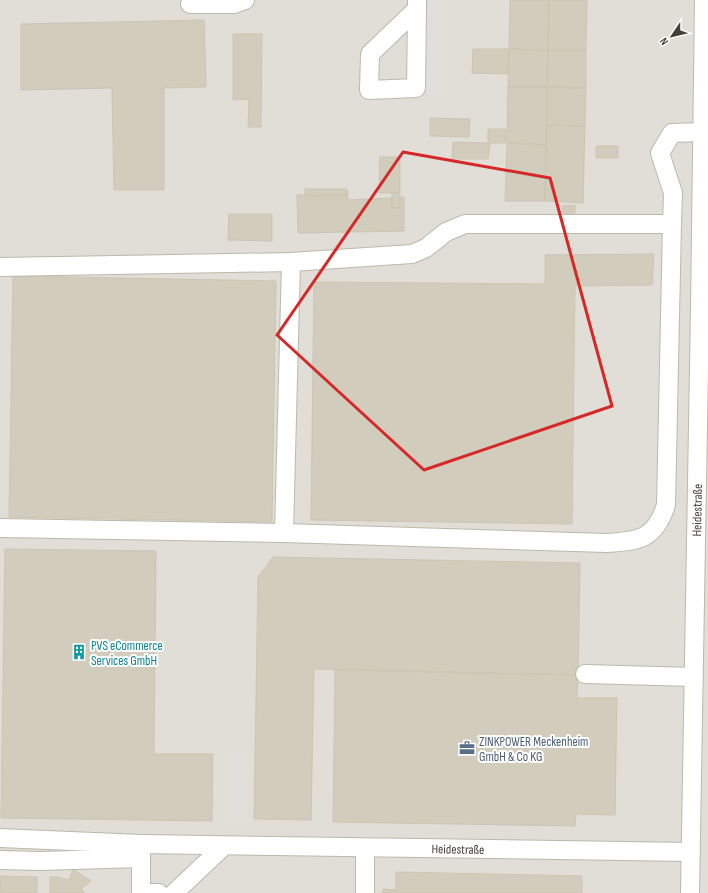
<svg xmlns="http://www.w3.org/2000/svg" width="708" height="893" font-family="'Sofia Sans Condensed',sans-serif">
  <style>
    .industrial { fill: #e1ded8 }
    .parking { fill: #e0dfdb }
    .building { fill: #d2ccbd; stroke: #ccc5b1 }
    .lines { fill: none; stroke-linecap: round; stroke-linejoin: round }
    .minor-casing { stroke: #bcb8aa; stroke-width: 20 }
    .minor { stroke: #fff; stroke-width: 18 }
    .marked { fill: none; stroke: #d62828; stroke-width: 3; stroke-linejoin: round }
    .labels { text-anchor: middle; stroke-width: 4; stroke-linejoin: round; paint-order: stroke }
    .street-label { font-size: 13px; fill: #444036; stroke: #fff }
    .culture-label { font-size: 13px; fill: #0d838f; stroke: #fff; text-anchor: start }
    .service-label { font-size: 13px; fill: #4e5e75; stroke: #fff; text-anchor: start }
  </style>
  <rect width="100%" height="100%" fill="#f1efe7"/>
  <path class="industrial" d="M0,0H708V893H0Z"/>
  <path class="parking" d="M425,0H444L443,96L425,95Z
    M230,753H243L242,821L229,820Z"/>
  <path class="building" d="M510,0H549L548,50L509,49Z
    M549,0H587L586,50H548Z
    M204,20L206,87L164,88V190H114L112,88L21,90V24Z
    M233,34H262L261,127H248L249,99L233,100Z
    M473,49H509L508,74L472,73Z
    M509,49L548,50L547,87H508Z
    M548,50H586V88L547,87Z
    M508,87H547L546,145L507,143Z
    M547,87L586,88L585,126L547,125Z
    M430,118L470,119L469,137L430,136Z
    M547,125L585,126L583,203L545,201Z
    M488,129H506L505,143H488Z
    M453,142L490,143L488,159H452Z
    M507,143L546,145L545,201H505Z
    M596,146H618V158H596Z
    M380,157H400V193H379Z
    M305,189H347L348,195L305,196Z
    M392,193H400V208H392Z
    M297,195H348V200L392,198V208H400V197H404V231L298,233Z
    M575,205V213H562V206Z
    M229,214H272V241L228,240Z
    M654,254L652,285L575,286L572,524L311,520L314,282L545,284V255Z
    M13,276L276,281L272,522L9,517Z
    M5,549L156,551L154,754H213L212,821L1,818Z
    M273,557L580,563L578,675L314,669L311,820L254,819L258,577Z
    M335,670L578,675L577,698H617L615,815L576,814L575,826L333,822Z
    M73,869L91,881L81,889L85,893H50V877H57L69,880Z
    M396,872L582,876V893H383V889L396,890Z
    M0,876L37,877V893H0Z"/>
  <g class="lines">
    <defs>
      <g id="minor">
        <path d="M190,4H234L245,0"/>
        <path d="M417,9L370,54L369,90L416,88L417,9V0"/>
        <path d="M0,267L291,262L412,254L426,248L446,232L465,224H672L673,193L660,153L672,133L702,132"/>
        <path d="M0,528L284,533L291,262"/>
        <path d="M284,533L607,543C640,541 655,539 666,505L672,224"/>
        <path d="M585,674L694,677"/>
        <path d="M0,838L141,844"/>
        <path d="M0,860L40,861L141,858"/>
        <path id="s1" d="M159,893H141V844L691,852"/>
        <path d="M174,893L224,846"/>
        <path d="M365,893V848"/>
        <path id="s2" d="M690,893L700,308L704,0"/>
      </g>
    </defs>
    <use href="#minor" class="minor-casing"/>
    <use href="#minor" class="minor"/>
  </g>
  <path class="marked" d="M403,152L550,178L612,406L424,470L277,335Z"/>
  <defs>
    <symbol id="building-bare" viewBox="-9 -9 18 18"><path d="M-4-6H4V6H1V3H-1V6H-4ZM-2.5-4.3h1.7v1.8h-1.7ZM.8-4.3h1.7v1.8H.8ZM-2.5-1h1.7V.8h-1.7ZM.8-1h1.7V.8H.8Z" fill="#0f9aa8" stroke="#fff" stroke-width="2.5" paint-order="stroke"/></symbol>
    <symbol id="office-bare" viewBox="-9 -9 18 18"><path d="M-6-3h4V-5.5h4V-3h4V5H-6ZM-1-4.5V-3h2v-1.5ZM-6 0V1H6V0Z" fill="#5c6f8a" stroke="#fff" stroke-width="2.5" paint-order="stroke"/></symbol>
  </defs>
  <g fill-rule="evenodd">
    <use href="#building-bare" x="68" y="641" width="22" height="22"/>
    <use href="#office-bare" x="456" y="737" width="22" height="22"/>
  </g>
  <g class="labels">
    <g class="street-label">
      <text dy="5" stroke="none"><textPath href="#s2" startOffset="383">Heidestraße</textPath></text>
      <text dy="5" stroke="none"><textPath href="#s1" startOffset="384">Heidestraße</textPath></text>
    </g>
    <g class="culture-label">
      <text x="91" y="650">PVS eCommerce<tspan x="91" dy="15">Services GmbH</tspan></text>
    </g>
    <g class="service-label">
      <text x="479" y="746">ZINKPOWER Meckenheim<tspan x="479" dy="15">GmbH &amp; Co KG</tspan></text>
    </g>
  </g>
  <g transform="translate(672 36) rotate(235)" stroke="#ffffff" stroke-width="3" paint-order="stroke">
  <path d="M0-3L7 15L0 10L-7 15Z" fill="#444036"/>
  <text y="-6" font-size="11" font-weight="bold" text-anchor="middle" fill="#444036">N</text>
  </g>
</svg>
